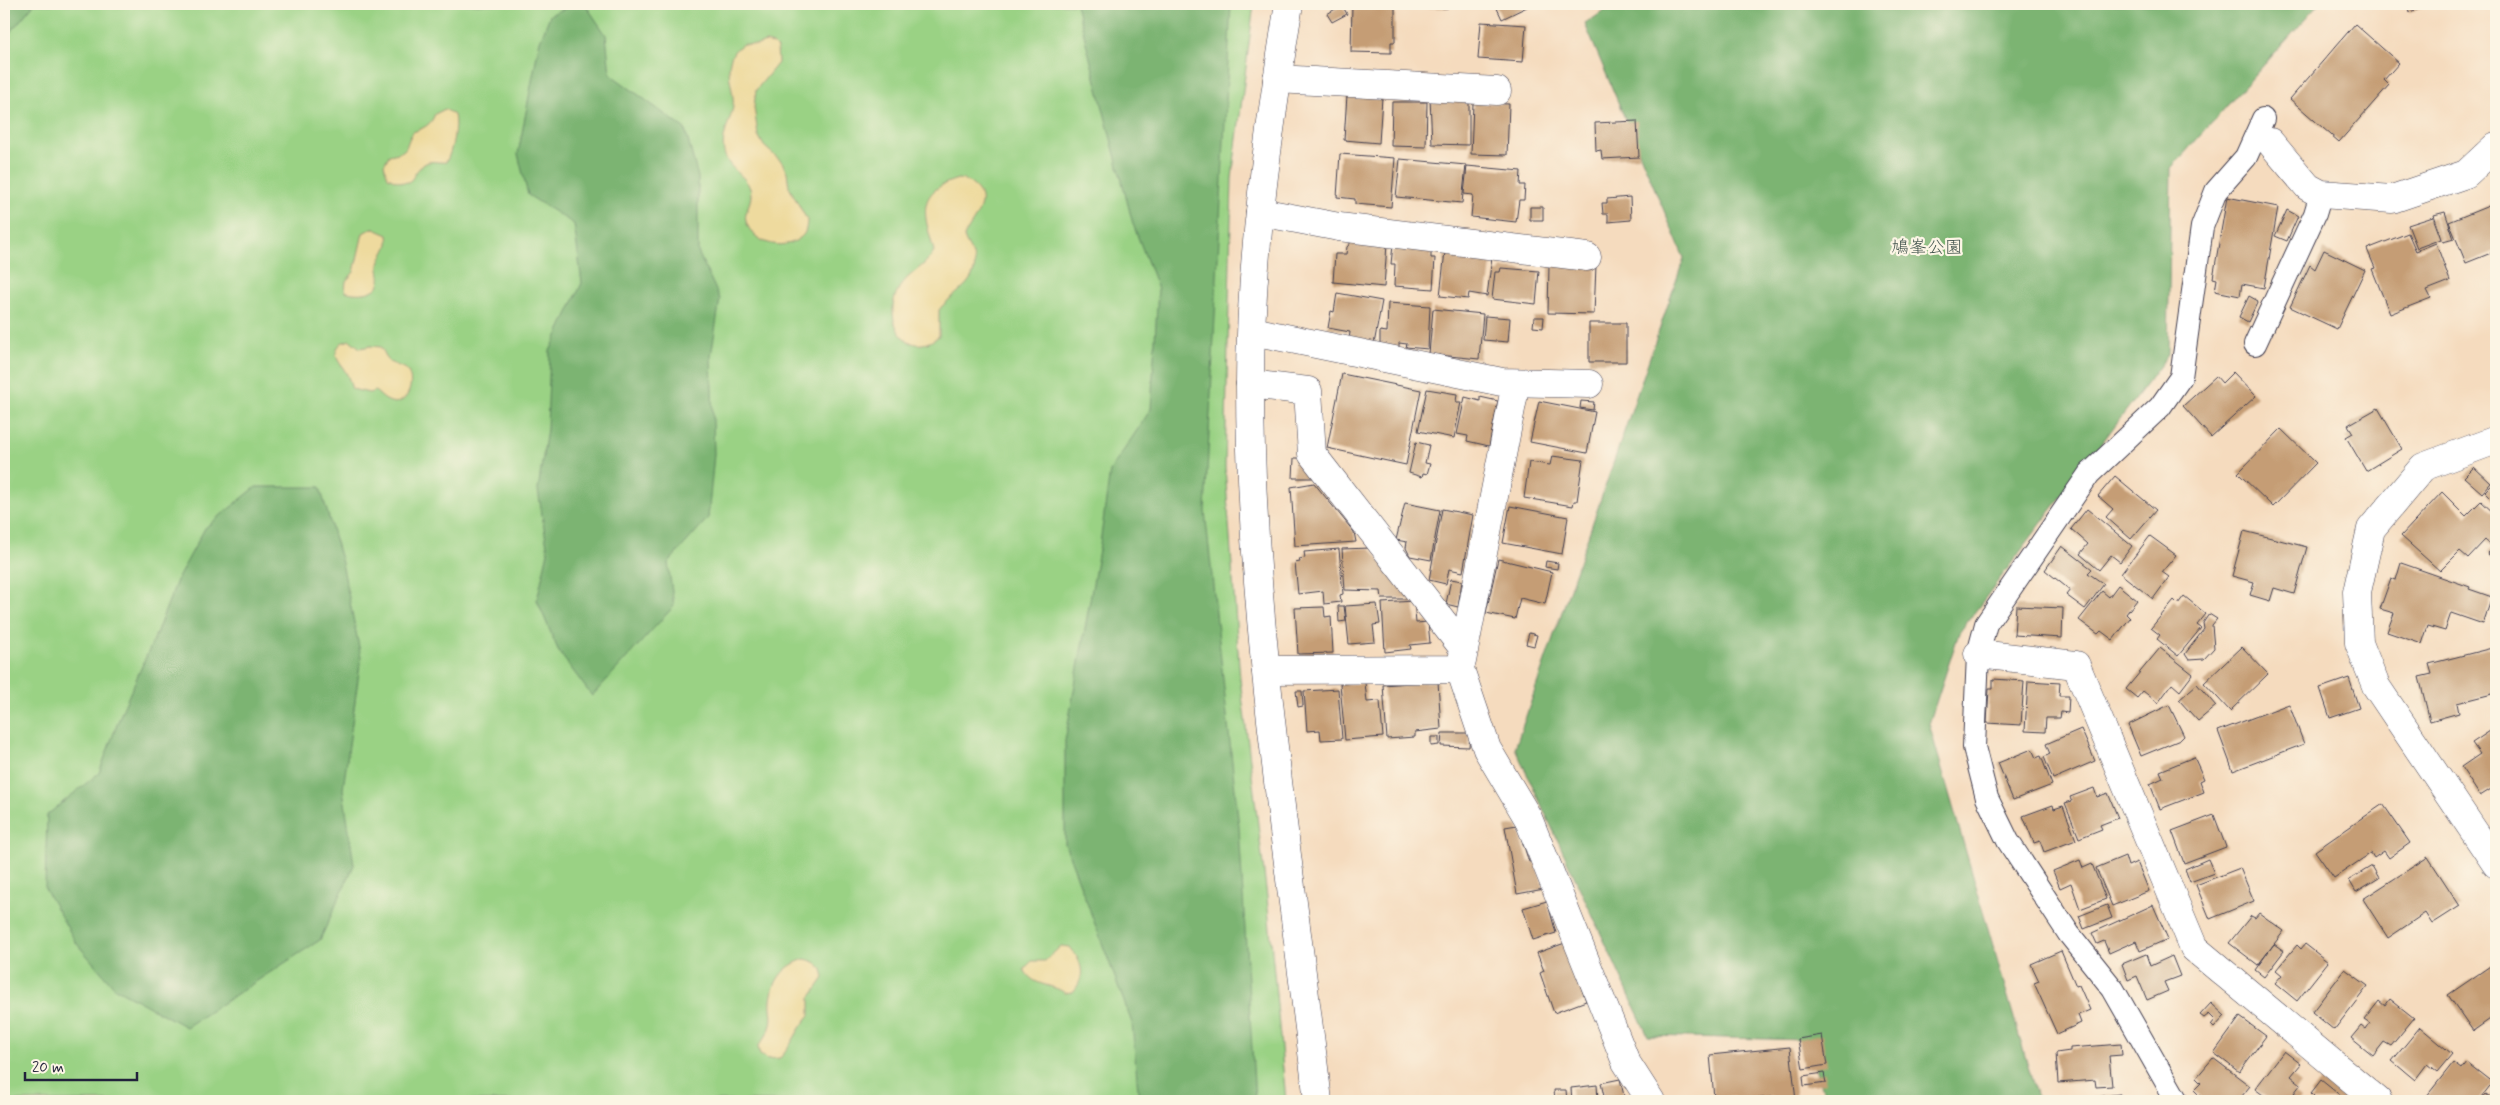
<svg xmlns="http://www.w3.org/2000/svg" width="2500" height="1105" font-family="Mynerve,'Klee One',sans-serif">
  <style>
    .green { fill: #9ad284; stroke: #5e7a60 }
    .forest { fill: #7bb472; stroke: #4e6b56 }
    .sand { fill: #eeda9e; stroke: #887e6c }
    .building { fill: #c59d75 }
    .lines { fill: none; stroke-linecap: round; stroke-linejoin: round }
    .lane-casing { stroke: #423e4f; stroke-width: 24 }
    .street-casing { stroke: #423e4f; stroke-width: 29 }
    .secondary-casing { stroke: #423e4f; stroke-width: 29 }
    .lane { stroke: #fff; stroke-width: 22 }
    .street { stroke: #fff; stroke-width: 28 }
    .secondary { stroke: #fff; stroke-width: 28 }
    .labels { text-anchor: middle; stroke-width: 4.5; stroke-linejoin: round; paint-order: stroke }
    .park-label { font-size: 18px; fill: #465751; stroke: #fcf5e5 }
  </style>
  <rect width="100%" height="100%" fill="#fcf5e5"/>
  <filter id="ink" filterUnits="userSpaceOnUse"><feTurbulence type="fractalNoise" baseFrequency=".02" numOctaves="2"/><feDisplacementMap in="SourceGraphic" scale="10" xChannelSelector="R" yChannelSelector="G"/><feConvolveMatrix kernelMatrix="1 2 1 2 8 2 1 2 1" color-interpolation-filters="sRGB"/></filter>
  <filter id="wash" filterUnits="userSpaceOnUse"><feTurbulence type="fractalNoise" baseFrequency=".0096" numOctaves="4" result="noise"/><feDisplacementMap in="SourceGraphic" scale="20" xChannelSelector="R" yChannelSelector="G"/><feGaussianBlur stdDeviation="1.12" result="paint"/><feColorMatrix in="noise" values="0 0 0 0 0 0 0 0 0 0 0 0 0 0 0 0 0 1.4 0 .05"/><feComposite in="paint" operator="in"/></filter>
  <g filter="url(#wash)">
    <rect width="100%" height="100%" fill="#f5dbbe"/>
    <path class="green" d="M4,4H1254L1232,178L1225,467L1240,679L1267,897L1286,1101H4Z"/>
    <path class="forest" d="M4,4H34L4,40Z
      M574,4H585L606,35L610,74L685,129L698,177V252L720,299L711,356L714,454L708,518L668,563L674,606L592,696L559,652L537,600L548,552L538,490L547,429L550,351L582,283L574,224L528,195L518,154L539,44L550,15Z
      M1076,4H1231L1205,511L1239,827L1255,1101H1139L1132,1023L1065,844V741L1100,544L1110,471L1151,409L1158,289L1133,224Z
      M1614,4H2319L2171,168L2168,355L1959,633L1929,724L2038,1101H1827L1805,1040L1648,1036L1515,748L1684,258L1585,24Z
      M256,487H320L342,563L361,657L343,789L354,865L320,940L186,1027L115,988L77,944L45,889L47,815L99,773L122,711L154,639L178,578L205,528Z"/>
    <path class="sand" d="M766,42L773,44L777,48L778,63L756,90L754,107L758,135L764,146L782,162L787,172L789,187L807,220C807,224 806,231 804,234C788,253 755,245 747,224C742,214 751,205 751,195C751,178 732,172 726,158C718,141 730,123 733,107C735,92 726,75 730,61C732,52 736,49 743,44L757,45Z
      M445,109L454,115C457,126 452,153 446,162C440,163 431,160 426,163C408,173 418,192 388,177L384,165L389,155C412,151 403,147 413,132C424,128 431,125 435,114Z
      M958,179C967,180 969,182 975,187C992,203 970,222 964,237C966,244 972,251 974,258C980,283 951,294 939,310V336C909,361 884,324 896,294C904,274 925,269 934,251C925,217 913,192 958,179Z
      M372,228L388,235C390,247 384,251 380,261C377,268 381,274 380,281C378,295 354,295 345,291L346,281L354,272L363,233Z
      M350,340L360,348L371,346L381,347L389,362L406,369C417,381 407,410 388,401C383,399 379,394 375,391L369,393L352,389C350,384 349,377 346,373C340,361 330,356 341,343Z
      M1061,946L1070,947C1082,962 1087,976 1073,992L1065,993C1051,983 1032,987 1024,969L1032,961H1045Z
      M805,959C818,962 822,965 824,978L810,998V1015C796,1030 794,1043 780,1058L768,1059L760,1055L758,1047C762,1041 768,1034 770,1028C774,1018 770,1010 771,1001C773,979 785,965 805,959Z"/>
    <g id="blocks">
      <path class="building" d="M1352,4H1395V42H1391V53L1351,52Z
        M1420,4H1448V8H1420Z
        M1495,4H1533L1502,19Z
        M2407,4H2437L2409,12Z
        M1342,5L1347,14L1332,22L1327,14Z
        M1481,22L1526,25L1523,62L1478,59Z
        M2355,24L2399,63L2384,80L2389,85L2339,142L2290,99Z
        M1347,95L1382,97L1379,143L1344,140Z
        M1430,98L1469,99V145L1432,144Z
        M1392,102H1427L1426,147L1391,146Z
        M1473,103L1509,104L1507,155L1471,154Z
        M1637,121L1639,157L1602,159L1601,150L1596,151L1595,123Z
        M1340,154L1395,158L1391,207L1355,204V199L1337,197Z
        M1400,159L1466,165L1462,203L1396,197Z
        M1467,166L1521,171L1520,185H1525L1524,200H1519L1516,222L1471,217L1473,195L1464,194Z
        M1630,197L1631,220L1608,222V214H1603L1602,203H1607V199Z
        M2227,197L2278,207L2264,288L2242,284L2240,296L2215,291L2217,279L2213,278Z
        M2496,203V251L2466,263L2449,222Z
        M1530,207H1543V220H1530Z
        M2287,210L2298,216L2287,241L2275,236Z
        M2445,212L2454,239L2443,242L2434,215Z
        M2433,217L2441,239L2417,248L2408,225Z
        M2408,233L2416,251L2436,243L2450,281L2427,290L2431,298L2390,314L2372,269L2375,268L2367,249Z
        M1353,240L1387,244L1384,287L1333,282L1335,254H1346L1347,247Z
        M1393,245L1431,247V258H1435L1433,289L1394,286L1395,264H1391Z
        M2324,250L2365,270L2337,329L2290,307L2310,265L2315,269Z
        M1445,251L1492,257L1487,296L1469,293L1468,299L1440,296Z
        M1549,265H1596L1594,314L1548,313Z
        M1501,268L1539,271L1536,304L1492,299L1495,272H1500Z
        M1337,293L1382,301L1374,344L1349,340L1350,332L1328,328L1331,311L1334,312Z
        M2249,296L2258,301L2248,322L2239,317Z
        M1388,303L1430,306L1428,349L1406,347L1407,344L1399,343V348L1380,347V331L1387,332Z
        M1433,309L1483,314L1479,359L1429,354Z
        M1485,316L1510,318L1508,342L1483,340Z
        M1534,317H1544L1543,328L1533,327Z
        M1589,323H1626V362H1589Z
        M2233,372L2256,396L2211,437L2183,406L2216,376L2222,383Z
        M1342,374L1421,390L1406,465L1327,448Z
        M1427,389L1457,394L1456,402H1461L1454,438L1418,431Z
        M1465,397L1480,401V397L1498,401L1489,446L1467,441L1468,436L1457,434Z
        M1539,401L1595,412L1587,453L1530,442Z
        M1581,401L1594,402L1593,410L1580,408Z
        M2378,408L2402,449L2366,471L2346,437L2353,433L2348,425Z
        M2281,429L2316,463L2273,507L2238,473Z
        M1416,442L1429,445L1425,463L1430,464L1427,474L1423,473L1422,477L1409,473Z
        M1552,456L1583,460L1577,501H1574L1573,506L1524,498L1529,462L1550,465Z
        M1294,458H1300L1314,478H1293Z
        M2474,467L2491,483L2482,493L2464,477Z
        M2115,476L2156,510L2131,539L2106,517L2113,509L2098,496Z
        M2496,481V503L2485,492Z
        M1314,483L1354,532L1356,542L1295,546L1291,487Z
        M2442,492L2466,516L2481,501L2496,515V562L2487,553L2493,547L2485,540L2468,558L2460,551L2440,571L2401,536Z
        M1405,503L1440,510L1431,560L1410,556L1406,548L1407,542L1396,540Z
        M1510,506L1568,517L1562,554L1503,543Z
        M1442,509L1473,515L1463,572L1449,569L1446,584L1429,580Z
        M2087,509L2132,546L2120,562L2111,555L2099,570L2080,554L2088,544L2071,529Z
        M2244,531L2307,547L2294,594L2274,588L2270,601L2250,595L2254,582L2232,576Z
        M2150,536L2176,555L2162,572L2169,577L2153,599L2121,574Z
        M2062,546L2092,569L2088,573L2104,584L2085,609L2066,595L2070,590L2045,570Z
        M1370,548L1411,599H1382L1381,591L1345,590L1342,549Z
        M1339,549L1343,594L1340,595L1341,602L1324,604L1323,591L1298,594L1295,563L1300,562L1299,559L1305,558L1304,552Z
        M1498,559L1552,572L1545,604L1520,598L1515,619L1486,613Z
        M1546,561L1558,563L1557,569L1545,567Z
        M2401,563L2470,587L2469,589L2492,597L2483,624L2451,613L2445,631L2428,626L2422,644L2387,632L2394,613L2380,609L2391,578L2396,580Z
        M1451,579L1462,581L1458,607L1446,604Z
        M2118,585L2137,600L2126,614L2130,618L2113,640L2101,631L2098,634L2079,620L2102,591L2109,597Z
        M2184,596L2206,614L2197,625L2201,628L2178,656L2157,639L2160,635L2151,628L2174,600L2178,604Z
        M1414,601L1416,623L1428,622L1430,643L1410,645L1411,649L1385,652L1382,603Z
        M1377,604L1380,624L1373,625L1375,642L1349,644L1345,606Z
        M1338,606H1344L1346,621L1339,622Z
        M2016,606L2063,608L2062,638L2014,635Z
        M1324,607L1325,617L1331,616L1333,653L1298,654L1295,608Z
        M2209,614L2217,619L2212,625L2214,648L2204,659L2189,660L2185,654L2204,629L2203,623Z
        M1529,633L1537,635L1534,646L1526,644Z
        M2242,647L2268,674L2230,711L2204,683Z
        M2496,647V693L2457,703L2459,713L2430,721L2419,677L2432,674L2429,664Z
        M2160,648L2193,674L2180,691L2172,684L2158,703L2143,691L2137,698L2126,689Z
        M2349,678L2359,708L2330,718L2320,688Z
        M1993,679L2024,681L2021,725L1987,723L1989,689H1993Z
        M1438,681L1441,729L1415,732V737L1387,739L1383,685Z
        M2028,681L2060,683L2059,696H2069L2068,713L2061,712L2060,718H2046L2045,732L2025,731Z
        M1365,683L1367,702L1380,701L1383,737L1345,740L1340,684Z
        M2197,684L2216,706L2198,721L2179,700Z
        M1338,689L1342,739L1321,740L1320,730L1307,731L1304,691Z
        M1296,691H1302L1303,706L1298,707Z
        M2289,704L2304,744L2233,771L2218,731Z
        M2169,705L2184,736L2180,740L2141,756L2128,725Z
        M2496,727V786L2480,796L2461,767L2480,754L2472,743Z
        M2081,729L2095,761L2053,779L2044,757L2050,754L2046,744Z
        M1442,733H1470L1469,747L1441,746Z
        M1431,737H1439V745L1431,746Z
        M2032,749L2036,758L2041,756L2052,785L2013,800L1998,763Z
        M2194,757L2204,779L2200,781L2204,792L2160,809L2150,784L2163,778L2160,771Z
        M2094,788L2097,797L2108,793L2118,818L2100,825L2102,829L2079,838L2065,803L2072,801L2070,797Z
        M2383,804L2410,843L2389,858L2384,851L2374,858L2371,853L2334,878L2315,851Z
        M2053,805L2054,809L2063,806L2076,840L2044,852L2040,841L2034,843L2023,816Z
        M2214,815L2226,847L2184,863L2172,831Z
        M1517,825L1529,862L1535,861L1544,889L1517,894L1505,827Z
        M2125,856L2128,866L2137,862L2149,891L2112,906L2096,868Z
        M2428,857L2460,906L2432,924L2425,913L2388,938L2363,899Z
        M2208,859L2214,873L2190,882L2185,869Z
        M2080,860L2083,868L2092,864L2106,899L2080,909L2071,883L2060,888L2053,871Z
        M2372,866L2379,878L2356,892L2349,880Z
        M2240,868L2254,901L2210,919L2196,885Z
        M1547,901L1556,933L1533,940L1523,908Z
        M2107,905L2112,918L2084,929L2079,916Z
        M2153,905L2168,939L2140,951L2136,941L2109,953L2104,941L2097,944L2092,933Z
        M2259,913L2284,931L2258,965L2229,943L2251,916L2255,918Z
        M1565,943L1586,1001L1554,1013L1540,973L1544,971L1537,953Z
        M2274,944L2284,951L2264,977L2255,970Z
        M2305,944L2328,962L2297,1001L2275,983L2282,975L2276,970L2297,945L2301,949Z
        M2061,951L2076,986L2079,985L2090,1010L2078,1015L2081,1023L2057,1034L2034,983L2039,981L2031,964Z
        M2146,954L2150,966L2172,956L2180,976L2164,982L2168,991L2147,1000L2137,976L2128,980L2122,964Z
        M2496,962V1015L2473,1031L2448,995Z
        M2345,969L2368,986L2334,1030L2312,1012Z
        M2390,999L2414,1018L2391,1046L2384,1042L2373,1056L2351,1038L2361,1026L2366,1030L2370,1024L2364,1020L2379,1001L2385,1006Z
        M2211,1003L2225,1016L2214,1028L2211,1025L2215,1020L2209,1014L2204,1018L2200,1015Z
        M2240,1017L2266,1036L2239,1072L2214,1053Z
        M2420,1027L2452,1054L2437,1072L2427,1064L2415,1080L2392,1061Z
        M1822,1035L1827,1065L1803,1069L1798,1039Z
        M2121,1044L2122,1055L2109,1056L2112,1086L2096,1087L2095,1080L2058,1083L2056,1053L2070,1051V1048Z
        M1790,1047L1796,1101H1772V1097L1735,1101L1734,1096L1714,1098L1710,1055Z
        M2284,1051L2301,1064L2291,1076L2301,1084L2294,1093L2300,1098L2298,1101H2271L2255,1089Z
        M2213,1058L2250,1086L2238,1101H2205L2194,1090L2201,1083L2196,1078Z
        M2466,1062L2493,1083L2479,1101H2431L2426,1097L2453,1063L2461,1069Z
        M1824,1073L1826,1083L1804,1086L1803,1076Z
        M1620,1079L1625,1100L1631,1098L1632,1101H1605L1601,1083Z
        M2321,1080L2347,1101H2309L2314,1096L2311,1093Z
        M1597,1085L1598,1101H1572L1571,1088Z
        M1554,1090H1566L1567,1101H1555Z
        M2496,1091V1101H2481L2486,1095L2490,1098Z
        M2120,1094L2121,1101H2074V1100Z"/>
    </g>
  </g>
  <g filter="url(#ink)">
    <use href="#blocks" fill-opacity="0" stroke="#423e4f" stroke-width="1"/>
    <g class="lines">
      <defs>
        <path id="lane" d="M2255,344L2315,214L2321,194
          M2177,1101L2113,989L2069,934L2008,841L1987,798L1974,747L1978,654L1986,624L2089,474L2160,407L2181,377L2202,227L2216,191L2246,157L2263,119"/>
        <path id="street" d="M1277,79L1497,91
          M1260,212L1339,227L1587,257
          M1252,331L1502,382L1589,384
          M1250,384L1308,391L1312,454L1464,649
          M2496,440L2423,467L2371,529L2357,592L2359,643L2376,686L2496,864
          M1978,654L2076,665L2194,948L2378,1101
          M1462,661L1516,383
          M1266,670L1460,669L1487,749L1528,818L1626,1062L1651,1101"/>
        <path id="secondary" d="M1289,4C1269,129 1250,256 1250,384C1250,623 1290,865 1318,1101
          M2270,142L2308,187L2321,194L2392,199L2466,174L2496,146"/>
      </defs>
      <use href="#lane" class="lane-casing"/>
      <use href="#street" class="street-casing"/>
      <use href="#secondary" class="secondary-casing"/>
      <use href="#lane" class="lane"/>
      <use href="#street" class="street"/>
      <use href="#secondary" class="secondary"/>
    </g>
  </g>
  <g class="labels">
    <g class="park-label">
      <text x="1927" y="253">鳩峯公園</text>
    </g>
  </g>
  <rect width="2500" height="1105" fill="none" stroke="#fcf5e5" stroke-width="20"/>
  <path d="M25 1072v8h112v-8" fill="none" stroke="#22223b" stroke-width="2.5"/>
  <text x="32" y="1072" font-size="15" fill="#22223b" stroke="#fcf5e5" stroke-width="4" paint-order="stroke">20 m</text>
</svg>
